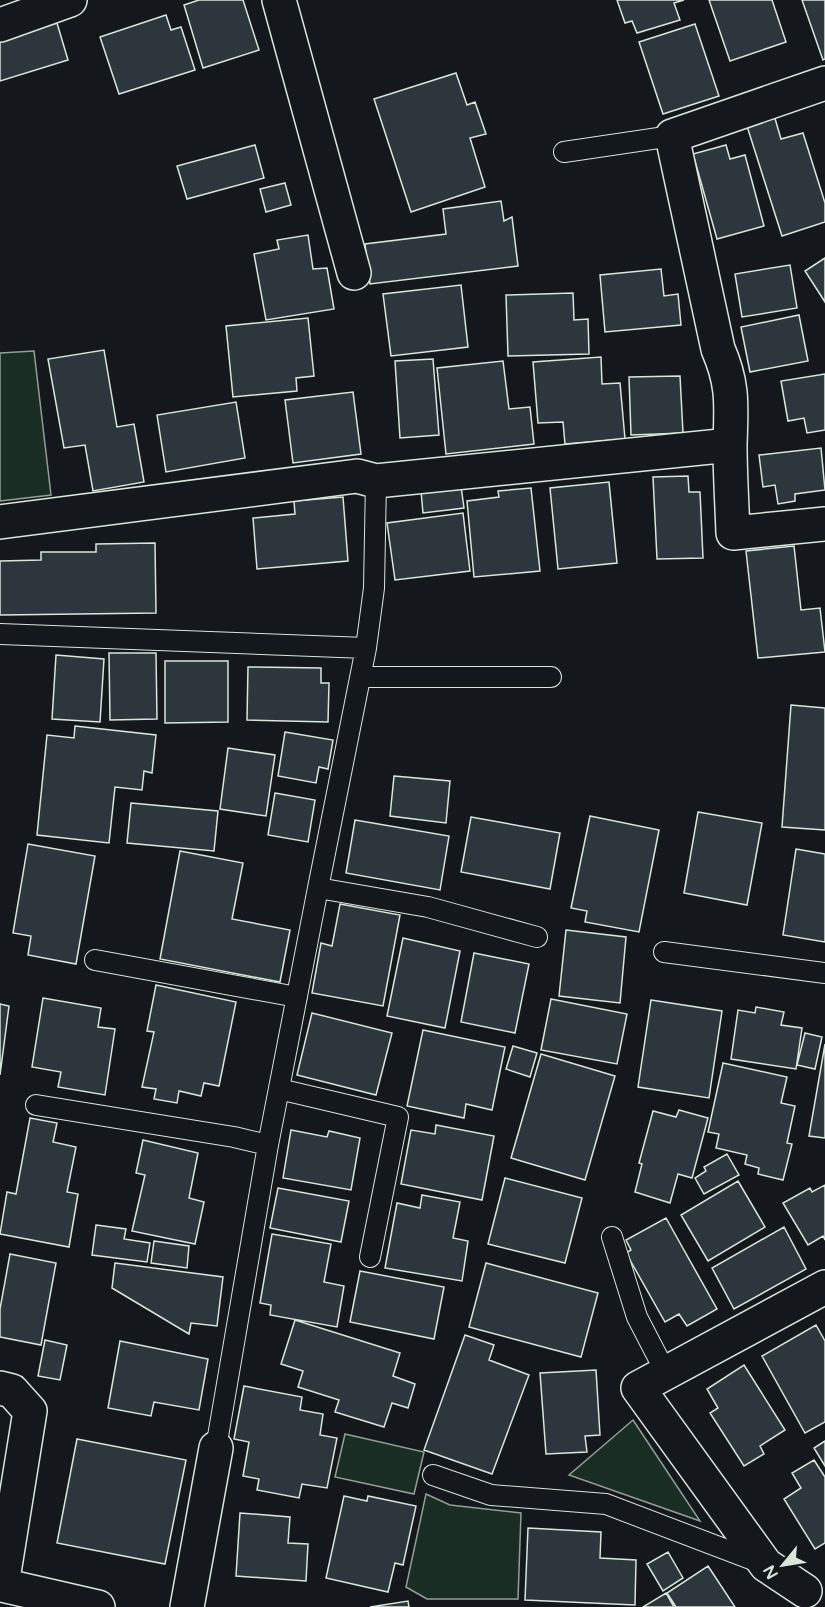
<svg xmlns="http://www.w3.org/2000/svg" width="825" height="1607" font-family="'Varela Round',sans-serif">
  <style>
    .green { fill: #1a2d24; stroke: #939e99; stroke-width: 1.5 }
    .building { fill: #2c363c; stroke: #d8e6dc; stroke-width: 1.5 }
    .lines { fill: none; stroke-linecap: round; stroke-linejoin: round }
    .lane-casing { stroke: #d8e6dc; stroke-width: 22 }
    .street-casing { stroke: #d8e6dc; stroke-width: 36 }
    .lane { stroke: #14181c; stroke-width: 20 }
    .street { stroke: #14181c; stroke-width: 33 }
  </style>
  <rect width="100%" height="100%" fill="#14181c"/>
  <path class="green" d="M34,351L51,495L0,501V353Z
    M633,1420L700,1521L569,1475Z
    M345,1434L424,1452L414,1494L335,1477Z
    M426,1494L450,1505L521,1513L518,1599H427L406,1587Z"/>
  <path class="building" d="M199,0H243L259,50L203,68L184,5Z
    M617,0H684L674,3L680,20L637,33L632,21L625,23Z
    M709,0H772L786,42L730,61Z
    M802,0H825V59L823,60Z
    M166,15L171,30L181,27L195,70L119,94L100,37Z
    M57,23L68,60L0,81V40Z
    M695,24L719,96L663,114L639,42Z
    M456,73L467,105L475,102L486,134L470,138L485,187L411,212L374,99Z
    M774,115L781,139L803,133L825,203V222L782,236L746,123Z
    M255,145L264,178L187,199L177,166Z
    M726,145L730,159L745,155L764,226L717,239L693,154Z
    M285,183L291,205L266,212L260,189Z
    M501,201L504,221L512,217L518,266L370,284L365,244L446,234L443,209Z
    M308,235L313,269L327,268L334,309L266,320L254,254L279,249L277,240Z
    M825,258V302L805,271Z
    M790,265L797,308L742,317L735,274Z
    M661,269L664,296L678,294L681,325L605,332L600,275Z
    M461,285L468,347L391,356L383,294Z
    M573,293L574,320L588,319L589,354L508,356L506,295Z
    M799,315L808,361L750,372L741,327Z
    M308,318L314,376L296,378L297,391L233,397L226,326Z
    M104,350L117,427L134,424L144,482L93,491L85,445L64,448L48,359Z
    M601,357L602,384L620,383L625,439L565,444L563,422L538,423L533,362Z
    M433,359L439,435L400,438L395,361Z
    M503,361L509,409L530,407L534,444L446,454L437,368Z
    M825,374V430L807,433L804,418L788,421L781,381Z
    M680,376L683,433L631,435L629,377Z
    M353,392L361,454L293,463L285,400Z
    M236,402L245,458L166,472L157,415Z
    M821,448L825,490L795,494V501L778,504L775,485L763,487L759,455Z
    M688,476L689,492H700L703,558L657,559L653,477Z
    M609,482L617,563L558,569L550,488Z
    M461,486L464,508L423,513L421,491Z
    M531,488L540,571L474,577L467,501L499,497L498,491Z
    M343,497L348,561L257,569L253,518L295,514L294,501Z
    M463,513L470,571L395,580L387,523Z
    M155,543L156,613L0,615V561L41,560V552H96V544Z
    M794,546L801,610L820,608L825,652L758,658L746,551Z
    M109,653H156L157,719L110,720Z
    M56,655L104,659L100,722L52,719Z
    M165,661H228V722L165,723Z
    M248,667L321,668V683H329L328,722L247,720Z
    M791,705L825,708V830L782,827Z
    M75,726L156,735L152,773L144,771L142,790L115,787L109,843L37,835L47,735L74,738Z
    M285,732L333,740L328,769L319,767L316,783L278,776Z
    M228,748L275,755L266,816L220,809Z
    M394,776L450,781L446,823L390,816Z
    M275,793L315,800L308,842L268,835Z
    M131,803L218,811L214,851L127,843Z
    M698,812L762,823L747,905L684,893Z
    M590,816L659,830L639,932L585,922L587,911L571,908Z
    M471,817L560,833L550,889L461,872Z
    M355,820L449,836L440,890L346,873Z
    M28,844L95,856L76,964L28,955L31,936L13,933Z
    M796,849L825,854V942L783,935Z
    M180,851L243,863L232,919L290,930L280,982L160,959Z
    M340,904L400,915L383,1006L312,993L321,943L332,946Z
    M566,930L626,937L620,1003L559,996Z
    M403,938L460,951L445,1028L387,1016Z
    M474,953L529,964L515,1033L461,1022Z
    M156,985L236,1002L219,1086L204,1083L201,1096L179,1091L177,1103L154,1099L156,1089L142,1087L154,1032L147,1031Z
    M43,998L101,1008L98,1027L115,1029L105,1095L58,1087L61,1072L32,1067Z
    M551,999L627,1014L617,1064L541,1050Z
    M651,1000L722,1011L709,1098L638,1087Z
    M0,1004L9,1006L0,1075Z
    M756,1007L784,1012L781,1025L802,1028L796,1069L731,1059L738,1010L755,1013Z
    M312,1013L392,1033L376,1095L297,1075Z
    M423,1030L505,1047L492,1110L466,1104L464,1118L407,1106Z
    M805,1033L822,1037L815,1069L797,1065Z
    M825,1044V1138L809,1136Z
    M513,1046L537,1053L530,1077L506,1069Z
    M541,1054L615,1076L585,1180L511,1158Z
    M723,1063L787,1077L781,1103L795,1106L787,1143L792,1144L783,1180L758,1174L759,1168L745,1164L747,1155L716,1148L719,1134L708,1132Z
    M679,1110L708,1118L692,1178L678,1174L670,1203L635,1192L642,1164L639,1163L653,1111L676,1117Z
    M30,1118L57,1123L53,1142L76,1147L67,1192L78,1194L69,1247L0,1234L7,1192L16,1194Z
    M436,1125L494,1136L482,1200L401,1184L411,1130L435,1134Z
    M291,1130L327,1137L329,1131L360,1138L351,1190L283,1178Z
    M143,1140L198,1153L189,1198L204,1202L195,1244L132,1231L145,1175L136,1173Z
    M727,1154L739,1175L704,1194L695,1178L706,1171L704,1167Z
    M505,1178L582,1198L565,1263L488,1244Z
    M738,1181L765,1227L708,1261L681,1215Z
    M825,1185V1240L823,1236L808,1245L783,1203L810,1188L812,1192Z
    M278,1188L349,1201L341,1242L270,1228Z
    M422,1195L460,1202L453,1238L468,1241L462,1281L385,1268L397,1203L420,1208Z
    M666,1218L717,1309L687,1326L679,1314L665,1322L626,1253L631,1250L626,1240Z
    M96,1225L126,1229L124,1239L150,1243L147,1262L92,1255Z
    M784,1227L806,1269L734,1309L712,1268Z
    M272,1234L331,1244L324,1282L344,1286L337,1327L270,1315L271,1305L260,1303Z
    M154,1241L189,1246L187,1268L151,1263Z
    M10,1254L56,1263L41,1345L0,1337V1309Z
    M115,1263L223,1277L217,1326L191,1323L189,1334L112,1288Z
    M486,1263L598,1293L581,1357L469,1327Z
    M360,1271L444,1287L434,1339L350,1322Z
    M295,1320L400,1353L393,1376L415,1384L408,1408L392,1403L384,1427L335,1412L339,1400L298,1387L303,1371L281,1364Z
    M816,1325L825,1341V1422L805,1433L762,1356Z
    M465,1335L494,1345L489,1360L529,1375L492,1474L424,1450Z
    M45,1340L67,1345L60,1380L38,1376Z
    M120,1341L208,1359L199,1410L154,1402L151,1416L108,1408Z
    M744,1365L785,1430L760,1446L764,1454L744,1466L710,1413L718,1408L707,1389Z
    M596,1370L600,1435L585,1436L587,1452L546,1454L540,1373Z
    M244,1386L302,1397L300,1410L323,1414L320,1435L337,1438L327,1488L302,1484L299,1498L257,1490L259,1479L243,1476L249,1442L234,1439Z
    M77,1439L186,1460L165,1564L57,1543Z
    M825,1441V1466L814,1448Z
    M814,1460L825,1477V1543L815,1549L784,1499L801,1488L792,1473Z
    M344,1496L367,1501L368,1496L416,1506L403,1565L395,1563L388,1592L326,1578Z
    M240,1513L290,1517L288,1543L308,1544L306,1581L236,1576Z
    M528,1528L601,1532L600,1558L636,1560L635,1605L525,1600Z
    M668,1552L683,1578L663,1591L647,1564Z
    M708,1566L735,1607H676L667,1593Z
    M666,1593L674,1607H643Z
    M408,1601L409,1607H370Z"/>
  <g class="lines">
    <defs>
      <path id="lane" d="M564,152L672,136
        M376,481L374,588L366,648L318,888L428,907L537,937
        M0,634L366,648
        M362,677H551
        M664,952L825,973
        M95,960L297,997
        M279,1089L398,1117L370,1257
        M36,1105L234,1137L268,1145
        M612,1237L637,1317L666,1373
        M216,1448L268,1145L318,888
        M433,1475L491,1495L606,1504L761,1563"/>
      <path id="street" d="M279,0L354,273
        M0,25L70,0
        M825,83L672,136L718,349C734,386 731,406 730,445C730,474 732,504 733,533L825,524
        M0,522L357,476L376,481L730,445
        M0,1388L12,1391L30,1411L2,1585L98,1607
        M805,1591L766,1565L638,1388L825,1287
        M187,1607L216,1448"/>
    </defs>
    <use href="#lane" class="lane-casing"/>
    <use href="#street" class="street-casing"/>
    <use href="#lane" class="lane"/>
    <use href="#street" class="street"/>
  </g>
  <g transform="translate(783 1565) rotate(240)" stroke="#14181c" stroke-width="4.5" paint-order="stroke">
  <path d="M0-4.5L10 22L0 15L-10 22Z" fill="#d8e6dc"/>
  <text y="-9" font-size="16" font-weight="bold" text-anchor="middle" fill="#d8e6dc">N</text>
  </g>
</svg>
